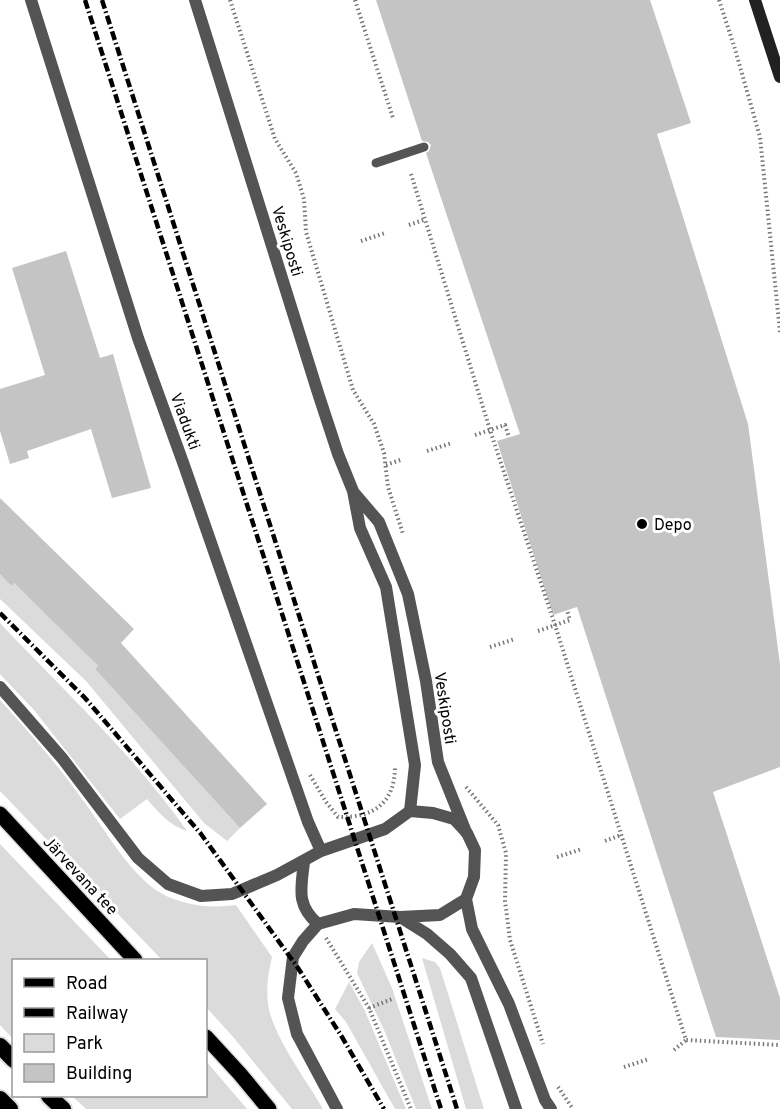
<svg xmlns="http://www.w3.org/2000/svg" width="780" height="1109" font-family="Overpass,sans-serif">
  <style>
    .green { fill: #dbdbdb }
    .building { fill: #c4c4c4 }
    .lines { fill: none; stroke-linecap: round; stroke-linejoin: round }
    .primary-casing { stroke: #dbdbdb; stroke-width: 18 }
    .trunk-casing { stroke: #dbdbdb; stroke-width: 20 }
    .path { stroke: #767676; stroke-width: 4; stroke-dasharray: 1.5 3; stroke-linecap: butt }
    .service { stroke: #545454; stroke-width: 9 }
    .minor { stroke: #545454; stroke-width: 12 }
    .tertiary { stroke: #545454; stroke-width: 12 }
    .secondary { stroke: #212121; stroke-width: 12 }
    .primary { stroke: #000; stroke-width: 15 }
    .trunk { stroke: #000; stroke-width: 16 }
    .rail { stroke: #000; stroke-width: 4.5; stroke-dasharray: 9 3 1.5 3; stroke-linecap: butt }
    .poi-dot { fill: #000; stroke: #fff; stroke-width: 2 }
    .labels { text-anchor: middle; stroke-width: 6; stroke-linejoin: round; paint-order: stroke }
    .street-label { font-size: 16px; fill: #000; stroke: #fff }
    .poi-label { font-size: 16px; fill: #000; stroke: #fff; text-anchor: start }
  </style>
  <rect width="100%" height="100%" fill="#fff"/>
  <path class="green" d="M0,574L12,585L14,583L98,666L95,669L240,828L227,841L204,823L86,681L0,599Z
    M0,623C64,691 133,754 187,831C169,825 159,813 147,799L120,819L34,710L0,674Z
    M0,700C29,732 57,764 82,799C104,828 124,865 153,888C176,905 209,909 236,905L272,957C268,973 266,988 268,1004C273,1037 306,1079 323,1109H292L234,1038L206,1007V960H162L0,791Z
    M0,844L111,960H14L13,1039L0,1025Z
    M372,943L392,988L432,1109H416L384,1030L357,973L359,962Z
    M422,958L435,962L440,968L484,1109H466Z
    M349,982L365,1011L406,1109H395L346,1022L335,1009Z
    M206,1061L247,1109H86L72,1096H206Z"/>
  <path class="building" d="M376,0H650L691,123L657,134L748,424L780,664V767L713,792L780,998V1040L716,1037L577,607L553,615L497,441L520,434L426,153L429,151L431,145L428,142L422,141Z
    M66,251L100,358L113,354L151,488L112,498L91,429L27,451L29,458L10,464L0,431V389L45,375L12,268Z
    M0,498L134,629L121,643L267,804L240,828L95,669L98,666L14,583L12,586L0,574Z"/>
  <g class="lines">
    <defs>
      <path id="primary" d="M0,814L135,960
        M206,1037L240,1074L269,1109"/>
      <path id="trunk" d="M0,1046L14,1060
        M49,1096L63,1109
        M0,1099L10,1109"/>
    </defs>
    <use href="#primary" class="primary-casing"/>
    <use href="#trunk" class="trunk-casing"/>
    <path class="path" d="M230,0L275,139L296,173L304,199L306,232L353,390L374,424L384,453L388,487L403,534
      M355,0L393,118
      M719,0L735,49L760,137L780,332
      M411,174L490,430L555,625L686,1040L780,1045
      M409,225L426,219
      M361,241L385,233
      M475,435L505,425L509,437
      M427,451L452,443
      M386,465L403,459
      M538,631L570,620L567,610
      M490,647L515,639
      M310,775L326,802L338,817C374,818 395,803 395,766
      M466,787L498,825L506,853L505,901L510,940L543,1044
      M605,841L621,835
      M557,857L582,849
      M326,938L369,1008L411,1109
      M369,1008L392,999
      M674,1050L686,1040
      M624,1067L649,1059
      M558,1087L573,1109"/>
    <path class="service" d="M376,163L424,147"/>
    <path class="minor" d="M195,0L318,393L338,454L353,491L360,528L386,587L415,765L410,811
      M355,494L379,522L408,594L426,681L438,762L466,832"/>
    <path class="tertiary" d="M31,0L138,338L185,468L308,822L321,851
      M0,687L62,758L138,858L168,884L201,896L232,894L277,875L321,851L385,829L410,811L433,813L454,819L467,833L475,850L474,877L466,899L440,915L400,917L354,914L318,924L303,941L293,957L288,998L297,1034L337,1109
      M304,862C301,889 296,905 318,924
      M466,899L472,929L509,1004L545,1100L551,1109
      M400,917L427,934L450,954L471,978L516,1109"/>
    <path class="secondary" d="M755,0L780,77"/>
    <use href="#primary" class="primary"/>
    <use href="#trunk" class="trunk"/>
    <path class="rail" d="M85,0L441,1109
      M102,0L457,1109
      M0,613L85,698L201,834L298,968L342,1037L384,1109"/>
  </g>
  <circle class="poi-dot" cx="642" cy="524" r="6"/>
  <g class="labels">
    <g class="street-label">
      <text transform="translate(288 241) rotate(73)" y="6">Veskiposti</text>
      <text transform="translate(186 421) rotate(70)" y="6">Viadukti</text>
      <text transform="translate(446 708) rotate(81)" y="6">Veskiposti</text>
      <text transform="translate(81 875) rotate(47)" y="6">Järvevana tee</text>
    </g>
    <g class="poi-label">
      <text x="654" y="530">Depo</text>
    </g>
  </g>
  <rect x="12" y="959" width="195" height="138" fill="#ffffff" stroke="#999999" stroke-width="1.5"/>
  <rect x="24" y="978" width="30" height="9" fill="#000000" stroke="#999999" stroke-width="1.5"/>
  <text x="66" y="989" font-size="18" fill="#000000">Road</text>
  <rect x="24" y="1008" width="30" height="9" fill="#000000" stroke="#999999" stroke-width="1.5"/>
  <text x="66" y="1019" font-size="18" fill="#000000">Railway</text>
  <rect x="24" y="1034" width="30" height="18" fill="#dbdbdb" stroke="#999999" stroke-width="1.5"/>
  <text x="66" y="1049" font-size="18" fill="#000000">Park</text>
  <rect x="24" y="1064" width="30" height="18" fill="#c4c4c4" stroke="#999999" stroke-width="1.5"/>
  <text x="66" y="1079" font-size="18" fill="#000000">Building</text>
</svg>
